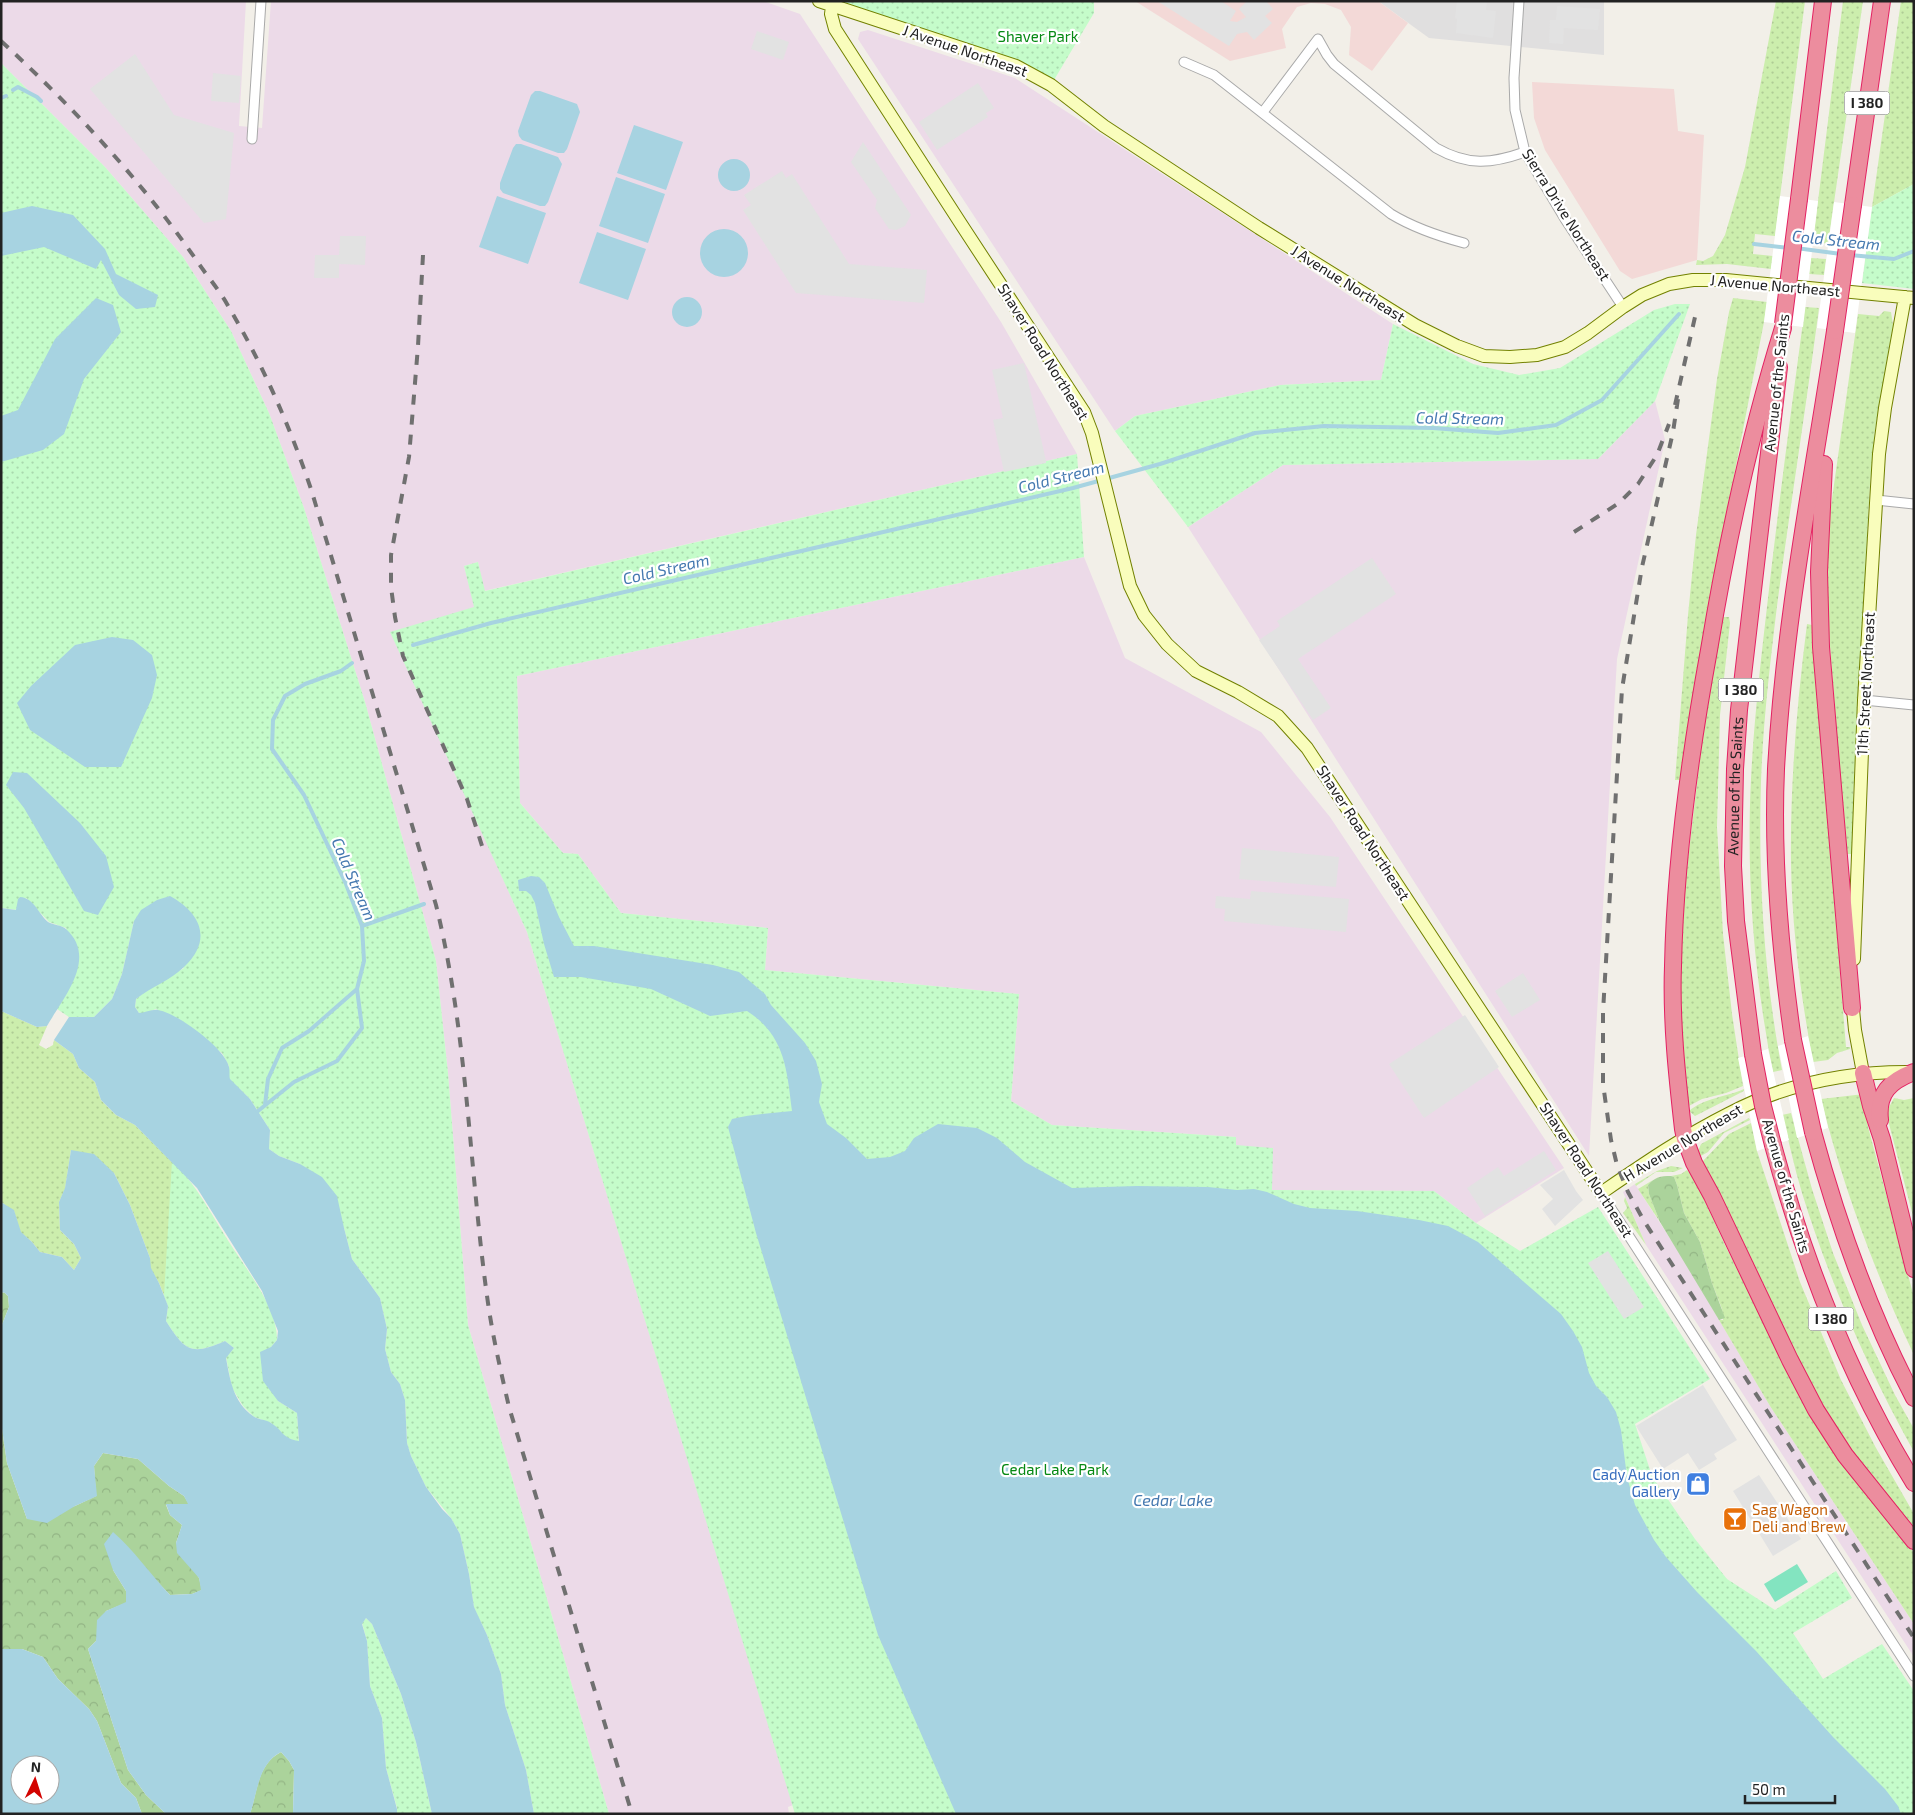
<svg xmlns="http://www.w3.org/2000/svg" width="1915" height="1815" font-family="'Exo 2',sans-serif">
  <style>
    .residential { fill: #e0dfdf }
    .commercial { fill: #f3d9d7 }
    .industrial { fill: #ecdae8 }
    .grass { fill: url(#grass-dots) }
    .forest { fill: url(#forest-crowns) }
    .park { fill: url(#park-dots) }
    .pitch { fill: #83e4c0 }
    .parking { fill: #e2e2e2 }
    .water { fill: #a7d3e1; fill-rule: evenodd }
    .pier { fill: #fff }
    .lines { fill: none; stroke-linecap: round; stroke-linejoin: round }
    .stream { stroke: #a7d3e1; stroke-width: 4 }
    .street-casing { stroke: #a9a9a9; stroke-width: 11 }
    .secondary-casing { stroke: #728100; stroke-width: 14 }
    .highway-casing { stroke: #e42162; stroke-width: 18 }
    .street { stroke: #fff; stroke-width: 9 }
    .secondary { stroke: #f9fdbc; stroke-width: 12 }
    .highway { stroke: #ec8d9e; stroke-width: 16 }
    .rail { stroke: #707070; stroke-width: 4; stroke-dasharray: 10 10; stroke-linecap: butt }
    .highway-bridge-casing { stroke: #e42162; stroke-width: 18; stroke-linecap: butt }
    .highway-bridge { stroke: #ec8d9e; stroke-width: 16 }
    .labels { text-anchor: middle; stroke-width: 4.5; stroke-linejoin: round; paint-order: stroke }
    .shield { fill: #fff; stroke: #646464; stroke-width: 1 }
    .shield-label { font-size: 14px; font-weight: bold; fill: #222 }
    .park-label { font-size: 15px; fill: #068913; stroke: #fff }
    .street-label { font-size: 15px; fill: #222; stroke: #fff }
    .shop-label { font-size: 15px; fill: #366cbe; stroke: #fff; text-anchor: end }
    .food-label { font-size: 15px; fill: #c56008; stroke: #fff; text-anchor: start }
    .water-label { font-size: 16px; font-style: italic; fill: #4579b0; stroke: #fff }
  </style>
  <defs>
    <pattern id="grass-dots" width="8" height="8" patternUnits="userSpaceOnUse" patternTransform="scale(1.25)"><rect width="8" height="8" fill="#cceead"/><path d="M2 2h.1M6 6h.1" fill="none" stroke="#afcc95" stroke-width="1.8" stroke-linecap="round"/></pattern>
    <pattern id="forest-crowns" width="20" height="18" patternUnits="userSpaceOnUse" patternTransform="scale(1.25)"><rect width="20" height="18" fill="#abd39b"/><path d="M2 6a3 3 0 1 1 6 0M12 15a3 3 0 1 1 6 0" fill="none" stroke="#93b585"/></pattern>
    <pattern id="park-dots" width="8" height="8" patternUnits="userSpaceOnUse" patternTransform="scale(1.25)"><rect width="8" height="8" fill="#c5fcca"/><path d="M2 2h.1M6 6h.1" fill="none" stroke="#a9d8ad" stroke-width="1.8" stroke-linecap="round"/></pattern>
  </defs>
  <rect width="100%" height="100%" fill="#f2efe8"/>
  <path class="residential" d="M1378,1H1604V55L1429,38Z"/>
  <path class="commercial" d="M1135,1H1378L1408,23L1372,71L1349,55L1351,27L1341,10L1325,4L1311,3L1297,7L1282,29L1286,48L1230,61Z
    M1532,82L1674,89L1678,131L1704,135L1697,260L1632,279L1620,271L1545,150L1534,118Z"/>
  <path class="industrial" d="M1,1H246L239,126L262,128L271,1H763L800,14L1001,322L1077,454L484,591L478,562L464,566L475,607L499,870L527,932L793,1805L788,1807L789,1814H609L468,1325L448,1073L436,961L365,702L304,508L269,413L231,331L183,257L105,167L1,63Z
    M868,30L1015,78L1393,324L1381,380L1280,385L1135,416L1115,431L858,39L860,32Z
    M1655,401L1665,440L1617,659L1589,1156L1188,527L1283,465L1598,459Z
    M1084,557L1125,658L1261,732L1330,817L1564,1168L1476,1223L1434,1191L1271,1190L1236,1145V1137L1052,1125L1011,1101L1019,994L765,970L768,928L621,913L578,854L563,853L520,803L517,676Z
    M1635,1184L1685,1262L1770,1406L1914,1624V1657L1646,1245L1623,1192Z"/>
  <path class="grass" d="M1776,1H1805L1775,236L1755,234L1753,254L1773,256L1771,269L1727,264L1696,265L1697,260L1703,261L1713,256L1725,235L1745,167Z
    M1843,1H1863L1828,244L1813,241Z
    M1901,1H1914V184L1872,207Z
    M1811,258L1826,259L1824,275L1809,274Z
    M1733,298L1767,302L1764,322L1717,563L1681,780H1675L1688,615L1696,535L1717,379L1729,312Z
    M1805,307L1819,308C1806,408 1790,507 1777,606C1770,664 1763,723 1761,782C1758,878 1764,976 1782,1070L1773,1072C1754,977 1746,876 1751,779C1754,719 1761,659 1768,598C1779,501 1792,404 1805,307Z
    M1884,311L1891,312L1893,325L1875,430L1870,484L1853,800V851L1851,854H1847L1846,853L1826,594L1830,513L1858,314L1879,316Z
    M1723,617H1729L1730,623L1720,715L1717,827L1723,934L1732,1014L1743,1086L1726,1093L1702,1099L1687,1107L1679,1012L1680,928L1704,724Z
    M1807,624L1812,625L1846,1047H1850V1049L1837,1053L1828,1060L1813,1062C1801,997 1792,930 1791,863C1790,783 1797,703 1807,624Z
    M1,1011L37,1027L47,1026L39,1045L46,1049L53,1045L54,1040L73,1054L79,1068L95,1082L101,1100L116,1115L135,1125L178,1168L168,1305L159,1283L150,1268V1258L130,1205L114,1173L71,1150L65,1189L59,1202L60,1230L74,1244L81,1258L74,1270L62,1257L40,1252L32,1242L20,1232L14,1211L1,1202Z
    M1744,1089V1091L1695,1116L1689,1111C1704,1098 1726,1097 1744,1089Z
    M1864,1094L1868,1127L1914,1297V1355C1875,1273 1843,1187 1821,1099Z
    M1894,1098L1904,1100L1914,1098V1220L1888,1120V1109Z
    M1791,1113L1812,1189L1833,1253L1862,1325L1895,1395L1914,1429V1452C1868,1369 1830,1283 1802,1193C1794,1167 1789,1141 1782,1115Z
    M1749,1118L1750,1120L1724,1133L1708,1152L1699,1157L1698,1151L1701,1144Z
    M1751,1123L1757,1151L1800,1282L1841,1380L1876,1448L1914,1514V1530L1850,1448L1821,1403L1797,1361L1701,1163L1729,1134Z
    M1671,1166L1683,1168L1674,1172H1656L1636,1186L1635,1184L1657,1171Z
    M1687,1170L1693,1175L1724,1243L1789,1373L1873,1502L1914,1553V1624L1770,1406L1719,1320H1723L1722,1309L1712,1283L1700,1242L1684,1213L1677,1185L1674,1177L1671,1176L1681,1174Z
    M1653,1180L1648,1185L1649,1194L1660,1222L1638,1189Z
    M1625,1197L1646,1245L1623,1213L1627,1208L1624,1201Z"/>
  <path class="forest" d="M1671,1176L1674,1177L1677,1185L1684,1213L1700,1242L1712,1283L1725,1318L1719,1320L1660,1222L1649,1194L1648,1185C1655,1177 1660,1176 1671,1176Z
    M1,1292L5,1293L8,1296L9,1307L1,1327Z
    M1,1422L7,1463L27,1519L75,1506L96,1496L94,1466L103,1453L138,1459L169,1486L184,1496L189,1504L166,1505L170,1515L182,1525L176,1543L199,1578L202,1590L192,1594L170,1595L151,1575L113,1570L126,1591V1603L106,1611L96,1641L88,1649L128,1770L146,1795L166,1814H142L136,1798L121,1783L97,1721L89,1709L58,1679L43,1657L22,1649H1Z
    M281,1752L289,1761L294,1770L293,1814H250C258,1790 257,1765 281,1752Z"/>
  <path class="park" d="M819,1H1094V13L1051,85Z
    M1,63L105,167L183,257L231,331L269,413L304,508L365,702L436,961L448,1073L468,1325L609,1814H534L526,1770L505,1705L501,1674L487,1635L474,1608L469,1574L460,1534L451,1518L426,1487L411,1456L407,1443L405,1400L400,1384L391,1372L385,1349L387,1329L380,1298L352,1259L344,1228L300,1164L279,1156L269,1149L270,1130L250,1099L229,1079V1066L222,1053L156,1009L146,1013H139L135,1007L136,999L148,989L184,968L134,921L122,974L112,999L94,1017H69L57,1009L73,980L66,928L49,922L26,898L17,910L1,908Z
    M1914,184V289L1862,283L1872,207Z
    M1675,304H1690L1655,401L1598,459L1283,465L1188,527L1115,431L1135,416L1280,385L1381,380L1393,324L1473,364L1519,375L1560,368L1654,310Z
    M1077,454L1084,557L517,676L520,803L563,853L578,854L621,913L768,928L765,970L1019,994L1011,1101L1052,1125L1236,1137V1145L1273,1148L1272,1190L1434,1191L1476,1223L1520,1251L1598,1207L1710,1379L1635,1424L1652,1476L1695,1539L1727,1579L1775,1610L1836,1571L1852,1598L1793,1633L1823,1679L1882,1644L1914,1691V1814H795L527,932L390,632L474,607L464,566L478,562L485,591Z
    M172,1161C197,1185 211,1214 229,1242C246,1269 278,1308 277,1340L271,1347L278,1401L297,1413L299,1442L286,1438L271,1423L254,1417L243,1406L232,1388L226,1357L234,1348L225,1341C191,1356 185,1351 166,1321L168,1306L164,1296Z
    M366,1618L372,1624L401,1694L416,1742L432,1814H397V1808L386,1768L382,1718L370,1686L367,1641L362,1623Z"/>
  <path class="pitch" d="M1797,1564L1808,1582L1775,1602L1764,1584Z"/>
  <path class="parking" d="M1157,1H1221L1236,11L1230,21L1237,22L1246,17L1239,9L1247,1H1266L1273,9L1265,16L1272,23L1254,40L1247,32L1237,34L1229,46Z
    M1457,1H1487L1486,10L1496,11L1493,38L1456,33L1457,19L1455,18Z
    M1557,6L1600,9L1598,30L1564,28L1563,44L1549,43L1550,20H1556Z
    M757,31L789,42L783,60L751,49Z
    M135,54L174,115L234,133L226,219L204,223L90,89Z
    M213,73L241,76L239,103L211,101Z
    M978,83L994,108L986,113L988,117L937,150L919,122Z
    M863,142L911,215L905,226L896,230L889,229L875,208L877,200L851,162Z
    M782,171L786,178L792,174L849,264L927,270L924,303L796,293L743,210L751,205L744,195Z
    M340,236H366L365,265L339,264V278H314L315,255H339Z
    M1024,363L1046,461V463L1004,472L993,420L1003,418L992,370Z
    M1372,558L1396,594L1298,659L1331,708L1313,720L1259,640L1280,626L1277,621Z
    M1242,848L1339,857L1336,887L1239,879Z
    M1251,891L1349,899L1346,932L1224,921L1225,909L1215,908L1216,896L1250,899Z
    M1523,973L1540,1000L1512,1017L1495,991Z
    M1465,1015L1499,1067L1424,1118L1389,1064Z
    M1544,1151L1556,1170L1485,1216L1467,1188L1498,1167L1504,1176Z
    M1564,1170L1576,1191L1583,1200L1555,1226L1542,1209L1553,1199L1540,1185Z
    M1608,1251L1644,1307L1624,1319L1588,1263Z
    M1703,1385L1737,1440L1714,1454L1717,1459L1699,1470L1688,1453L1663,1469L1636,1426Z
    M1759,1475L1801,1539L1773,1556L1733,1491Z"/>
  <path class="water" d="M535,91H540L577,104L580,112L567,149L564,153H558L522,140L519,136L518,131L531,95Z
    M634,125L683,142L666,190L617,173Z
    M516,144H521L558,157L562,164L548,202L545,206H540L503,193L500,189V183L513,148Z
    M718 175a16 16 0 1 1 32 0a16 16 0 1 1-32 0Z
    M616,177L665,194L648,243L599,226Z
    M497,196L546,213L528,264L479,247Z
    M32,206L73,215L105,249L116,274L158,295L155,307L136,309L119,295L101,260L96,269L44,247L1,256V213Z
    M700 253a24 24 0 1 1 48 0a24 24 0 1 1-48 0Z
    M597,232L646,249L628,300L579,283Z
    M672 312a15 15 0 1 1 30 0a15 15 0 1 1-30 0Z
    M96,298L113,305L121,332L84,379L64,434L43,450L1,462V416L18,410L55,339Z
    M112,637L133,640L152,655L157,675L152,698L121,767H85L30,730L17,703L31,686L75,645Z
    M13,772L27,773L80,823L106,856L114,887L98,915L84,911L24,808L6,785Z
    M531,876L539,877L545,883L559,917L574,946H594L713,965L739,972L765,994L771,1005L805,1043L816,1061L822,1084L819,1102L827,1124L846,1138L867,1159L890,1157L905,1151L914,1138L938,1124L977,1128L997,1138L1025,1162L1072,1188L1137,1186L1208,1187L1237,1190L1254,1189L1267,1192L1294,1204L1310,1208L1357,1211L1419,1220L1448,1226L1478,1242L1561,1314L1573,1331L1582,1347L1589,1373L1596,1386L1607,1397L1616,1412L1621,1430L1627,1477L1635,1505L1654,1540L1666,1557L1697,1592L1756,1651L1833,1737L1885,1789L1898,1806L1901,1814H956L878,1635L756,1233L728,1127L732,1119C752,1114 772,1113 792,1111C787,1070 785,1035 747,1011L710,1016L651,989L581,977H554L544,944L535,903L531,895L526,891H519L518,880Z
    M170,896C201,913 213,940 184,967C171,980 151,987 136,999L135,1007L139,1013C145,1013 152,1009 158,1010C177,1013 225,1048 229,1067C230,1071 229,1076 230,1079L250,1099L270,1130L269,1149L279,1156L300,1164L322,1177L337,1196L344,1228L352,1259L380,1298L387,1329L385,1349L391,1372L400,1384L405,1400L407,1443L411,1456L426,1487L442,1509L451,1518L460,1534L469,1574L474,1607L487,1635L501,1674L505,1705L526,1770L534,1814H432L416,1742L401,1694L372,1624L366,1618L362,1624L367,1641L370,1686L382,1718L386,1768L397,1809V1814H293L294,1770L289,1761L281,1752C258,1764 258,1791 250,1814H166L146,1795L128,1770L88,1649L96,1641L97,1620L106,1611L126,1602V1591L113,1570L104,1544L113,1532C134,1550 150,1574 170,1595L192,1594L201,1590L199,1578L177,1553L176,1543L182,1525L170,1515L166,1504H188L184,1496L169,1486L138,1459L103,1453L94,1466L97,1496L75,1506L47,1523L27,1519L7,1463L1,1422V1327L9,1307L8,1296L5,1293L1,1292V1202L14,1210L21,1232L32,1242L40,1252L62,1257L74,1270L81,1258L74,1244L60,1230L59,1202L65,1188L71,1150L94,1154L114,1173L130,1205L150,1258L151,1268L159,1283L168,1306L166,1321C185,1351 191,1356 225,1341L234,1348L226,1358C230,1379 233,1402 253,1416C258,1420 266,1419 271,1423C284,1431 281,1438 299,1441L297,1413L278,1401L263,1381L260,1352L271,1347L277,1340L278,1331L262,1291L197,1188L135,1125L116,1115L101,1100L95,1082L79,1068L73,1054L54,1040L69,1017H94L112,999L122,974L134,921L141,910L157,900Z
    M20,897C34,898 38,913 48,922C53,925 62,925 66,929C98,958 64,997 47,1026L37,1027L1,1011V908L16,910L18,899Z
    M1,1649H22L43,1657L58,1679L89,1709L97,1721L121,1783L136,1798L142,1814H1ZM20,1765H50V1795H20Z"/>
  <path class="pier" d="M1780,196L1818,201L1803,327L1764,322Z
    M1834,202L1872,207L1855,333L1817,328Z
    M1808,1036L1828,1128L1797,1138L1778,1046Z
    M1768,1049L1789,1140L1757,1151L1738,1058Z"/>
  <g class="lines">
    <path class="stream" d="M13,90L18,87L37,97L41,101
      M1,98L6,96
      M1754,244L1789,248
      M1796,248L1841,254
      M1850,255L1894,259L1914,251
      M413,645L491,623L1073,488L1160,464L1255,433L1324,426L1433,428L1498,433L1556,425L1602,400L1679,314
      M362,926L424,904
      M265,1105L268,1079L282,1048L309,1031L357,989
      M258,1111L294,1082L337,1061L362,1028L357,989L364,961L362,926L346,884L304,795L272,749L273,720L285,696L305,684L341,671L352,663"/>
    <defs>
      <path id="street" d="M1519,1L1514,78L1515,110L1525,152L1565,219L1623,307
        M1318,39L1327,55L1334,64L1436,148C1468,166 1491,164 1525,152
        M1184,62L1214,75L1391,214C1414,228 1438,236 1464,243
        M1263,112L1318,39
        M252,139L261,1
        M1876,500L1914,504
        M1864,700L1914,705
        M1601,1193L1914,1676"/>
      <path id="secondary" d="M819,1L1016,66L1051,85L1104,126L1259,228L1415,325L1457,346L1484,356L1510,357L1537,355L1565,347L1588,333L1623,307L1642,295L1669,284L1693,280H1726L1914,298
        M832,6L831,14L835,29L961,224L1084,412L1092,433L1130,586L1144,615L1167,644L1196,671L1238,692L1278,716L1307,748L1601,1193C1642,1165 1684,1136 1728,1114C1785,1084 1848,1071 1913,1072
        M1854,959L1864,700L1879,454L1885,408L1905,297
        M1852,999L1855,1030L1863,1073"/>
      <g id="highway">
        <path d="M1799,199L1823,1"/>
        <path d="M1853,205L1882,1"/>
        <path d="M1783,328C1750,434 1727,541 1709,650C1690,754 1675,861 1673,966C1671,1021 1677,1076 1683,1129L1685,1139L1694,1163L1712,1196L1790,1360L1816,1410L1845,1455L1914,1541"/>
        <path d="M1824,464L1819,572L1821,647L1852,1008"/>
        <path d="M1793,1040C1780,950 1772,860 1776,769C1784,622 1813,476 1835,331"/>
        <path id="s1" d="M1753,1054L1736,921L1733,866L1735,769L1739,710L1779,367"/>
        <path d="M1863,1073L1871,1106L1882,1139L1914,1269"/>
        <path d="M1880,1120C1877,1093 1890,1081 1914,1072"/>
        <path d="M1813,1132C1838,1224 1869,1313 1914,1398"/>
        <path d="M1773,1145C1805,1264 1850,1379 1914,1483"/>
      </g>
    </defs>
    <use href="#street" class="street-casing"/>
    <use href="#secondary" class="secondary-casing"/>
    <use href="#highway" class="highway-casing"/>
    <use href="#street" class="street"/>
    <use href="#secondary" class="secondary"/>
    <use href="#highway" class="highway"/>
    <path class="rail" d="M1,41C74,108 143,182 199,264C208,277 219,290 227,304C262,363 289,424 311,489L436,905C468,1035 469,1170 488,1303C493,1338 501,1372 509,1407L632,1814
      M423,255L418,346L409,457L391,555V587L395,617L403,656L467,799L484,852
      M1678,399L1673,432L1642,567L1622,689L1603,1012V1084L1611,1140L1617,1165L1628,1192L1644,1221L1914,1638
      M1675,405L1695,317
      M1574,532L1619,503L1638,484L1657,455L1669,424"/>
    <defs>
      <path id="highway-bridge" d="M1783,324L1799,199
        M1835,331L1853,205
        M1793,1040L1813,1132
        M1753,1054L1763,1106L1773,1145"/>
    </defs>
    <use href="#highway-bridge" class="highway-bridge-casing"/>
    <use href="#highway-bridge" class="highway-bridge"/>
  </g>
  <defs>
    <symbol id="shop-square" viewBox="-11 -11 22 22"><rect x="-9" y="-9" width="18" height="18" rx="4" fill="#3f7fe0" stroke="#fff"/><path d="M-5-2.5h2.3a2.7 3.5 0 0 1 5.4 0H5L5.5 6h-11ZM-1.5-2.5h3a1.5 2.3 0 0 0-3 0Z" fill="#fff"/></symbol>
    <symbol id="bar-square" viewBox="-11 -11 22 22"><rect x="-9" y="-9" width="18" height="18" rx="4" fill="#e8710a" stroke="#fff"/><path d="M-6-5H6L.8 .8V4.5H3.5V6h-7V4.5H-.8V.8Z" fill="#fff"/></symbol>
  </defs>
  <g fill-rule="evenodd">
    <use href="#shop-square" x="1684" y="1470" width="28" height="28"/>
    <use href="#bar-square" x="1721" y="1505" width="28" height="28"/>
  </g>
  <g class="labels">
    <g class="shield">
      <rect x="1844.5" y="91.5" width="45" height="23" rx="4"/>
      <rect x="1718.5" y="678.5" width="45" height="23" rx="4"/>
      <rect x="1808.5" y="1307.5" width="45" height="23" rx="4"/>
    </g>
    <g class="shield-label">
      <text x="1867" y="108">I 380</text>
      <text x="1741" y="695">I 380</text>
      <text x="1831" y="1324">I 380</text>
    </g>
    <g class="park-label">
      <text x="1038" y="42">Shaver Park</text>
      <text x="1055" y="1475">Cedar Lake Park</text>
    </g>
    <g class="street-label">
      <text transform="translate(965 51) rotate(19)" y="5">J Avenue Northeast</text>
      <text transform="translate(1566 215) rotate(58)" y="5">Sierra Drive Northeast</text>
      <text transform="translate(1348 284) rotate(32)" y="5">J Avenue Northeast</text>
      <text transform="translate(1775 286) rotate(5)" y="5">J Avenue Northeast</text>
      <text transform="translate(1043 352) rotate(58)" y="5">Shaver Road Northeast</text>
      <text transform="translate(1777 383) rotate(-84)" y="5">Avenue of the Saints</text>
      <text transform="translate(1866 684) rotate(-87)" y="5">11th Street Northeast</text>
      <text dy="5" stroke="none"><textPath href="#s1" startOffset="269">Avenue of the Saints</textPath></text>
      <text transform="translate(1363 833) rotate(57)" y="5">Shaver Road Northeast</text>
      <text transform="translate(1683 1143) rotate(-31)" y="5">H Avenue Northeast</text>
      <text transform="translate(1586 1170) rotate(57)" y="5">Shaver Road Northeast</text>
      <text transform="translate(1786 1186) rotate(74)" y="5">Avenue of the Saints</text>
    </g>
    <g class="shop-label">
      <text x="1680" y="1480">Cady Auction<tspan x="1680" dy="17">Gallery</tspan></text>
    </g>
    <g class="food-label">
      <text x="1752" y="1515">Sag Wagon<tspan x="1752" dy="17">Deli and Brew</tspan></text>
    </g>
    <g class="water-label">
      <text transform="translate(1836 240) rotate(6)" y="6">Cold Stream</text>
      <text transform="translate(1460 418) rotate(1)" y="6">Cold Stream</text>
      <text transform="translate(1061 477) rotate(-14)" y="6">Cold Stream</text>
      <text transform="translate(666 569) rotate(-13)" y="6">Cold Stream</text>
      <text transform="translate(354 879) rotate(67)" y="6">Cold Stream</text>
      <text x="1173" y="1506">Cedar Lake</text>
    </g>
  </g>
  <rect width="1915" height="1815" fill="none" stroke="#222222" stroke-width="5"/>
  <g transform="translate(35 1780) rotate(4)"><circle r="24" fill="#ffffff" stroke="#a7a7a7"/>
  <path d="M0-4L9 19L0 12L-9 19Z" fill="#d30300"/>
  <text y="-8" font-size="14" font-weight="bold" text-anchor="middle" fill="#222222">N</text>
  </g>
  <path d="M1745 1795v8h90v-8" fill="none" stroke="#222222" stroke-width="2.5"/>
  <text x="1752" y="1795" font-size="15" fill="#222222" stroke="#ffffff" stroke-width="4" paint-order="stroke">50 m</text>
</svg>
